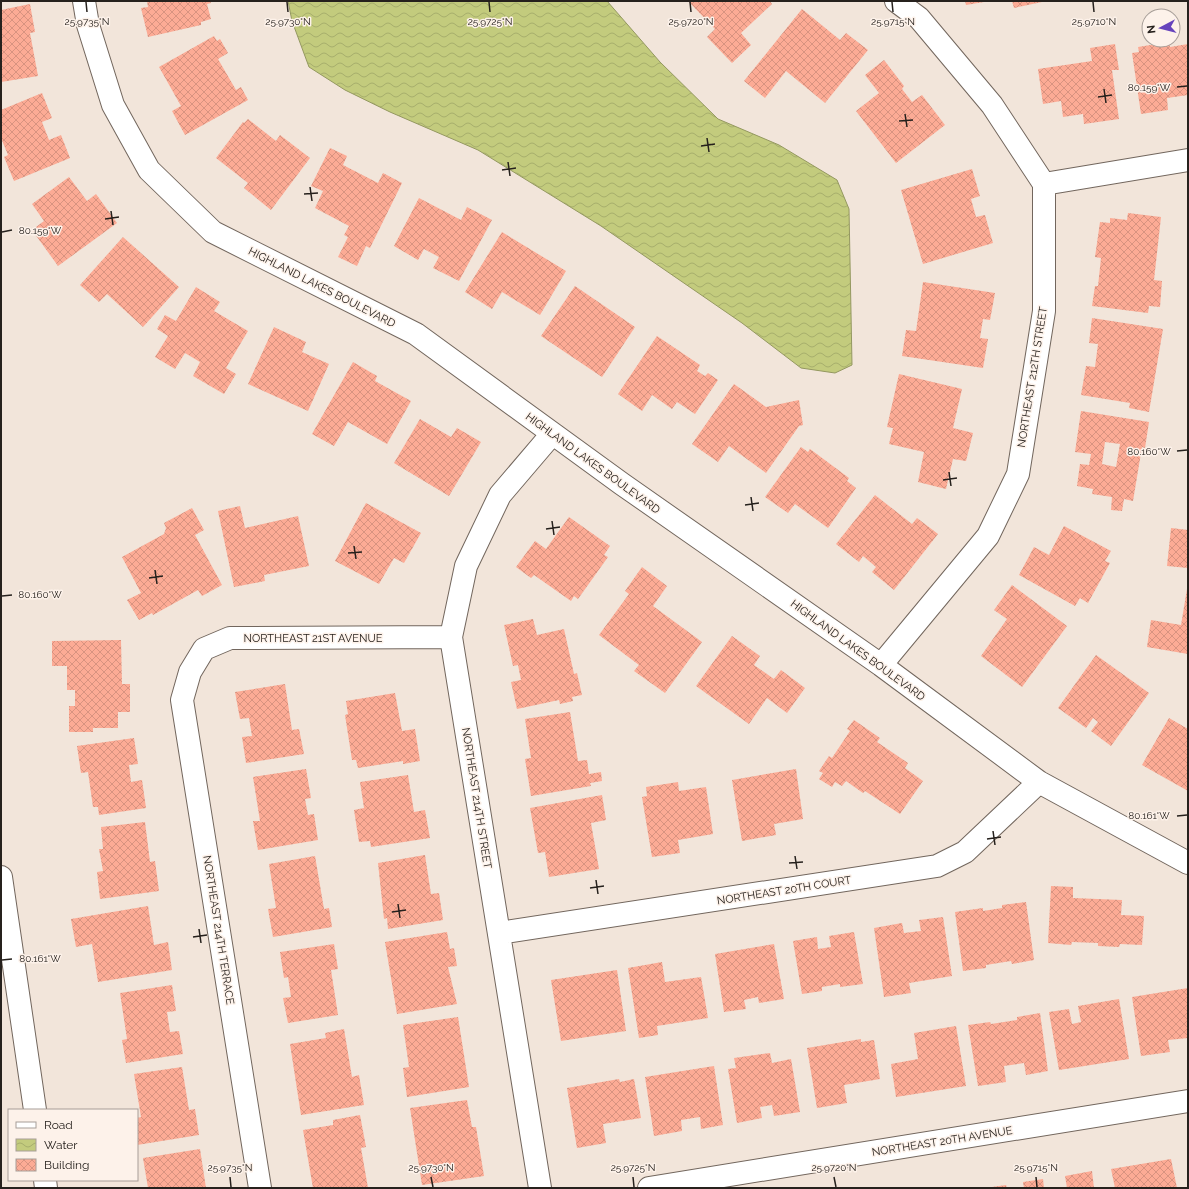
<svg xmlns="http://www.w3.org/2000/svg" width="1189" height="1189" font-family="Raleway,sans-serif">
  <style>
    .water { fill: url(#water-waves); stroke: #949860 }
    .building { fill: url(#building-cross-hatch); fill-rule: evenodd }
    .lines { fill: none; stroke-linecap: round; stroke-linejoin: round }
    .minor-casing { stroke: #72665d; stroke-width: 24 }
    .minor { stroke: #fff; stroke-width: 22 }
    .ticks { fill: none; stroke: #26211d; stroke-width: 1.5 }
    .labels { text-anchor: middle; stroke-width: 3; stroke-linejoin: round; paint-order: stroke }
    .street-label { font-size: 11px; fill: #26211d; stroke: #fdf2ea }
    .ticks-label { font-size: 10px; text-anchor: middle; fill: #26211d; stroke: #fdf2ea; stroke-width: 3; stroke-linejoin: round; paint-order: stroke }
  </style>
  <defs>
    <pattern id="water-waves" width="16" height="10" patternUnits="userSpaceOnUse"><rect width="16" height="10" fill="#c3cb7d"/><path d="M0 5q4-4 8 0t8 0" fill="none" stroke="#a7ae6c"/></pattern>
    <pattern id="building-cross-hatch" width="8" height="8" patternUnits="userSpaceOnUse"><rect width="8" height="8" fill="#fcab95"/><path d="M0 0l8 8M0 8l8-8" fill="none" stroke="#d89380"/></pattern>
  </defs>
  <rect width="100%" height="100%" fill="#f2e5da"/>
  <path class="water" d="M288,1H607L660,62L718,119L779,145L837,180L849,209L852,365L835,373L801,368L742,323L601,226L478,150L390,112L345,90L309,67L292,21Z"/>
  <path class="building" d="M147,1H210L211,3L207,4L211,19L201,22V25L148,37L141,8L148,7Z
    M688,1H770L772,4L741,33L751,45L732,63L707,37L715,29Z
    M965,1H984V2L966,5Z
    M1012,1H1042V2L1014,8Z
    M30,4L35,32L30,33L38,76L1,82V10Z
    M802,9L840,40L846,33L868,50L825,103L786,71L765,98L744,81Z
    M214,36L217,41L220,39L228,53L218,59L236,90L241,87L248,100L185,135L172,111L181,106L159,67Z
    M1169,42L1170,47L1188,44V95L1167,98L1168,110L1141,114L1132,53L1139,52L1138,47Z
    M1115,44L1119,70H1112L1119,119L1084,124L1083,114L1063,117L1061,101L1043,104L1038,69L1092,61L1090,48Z
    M884,60L904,86L902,89L912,102L922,95L945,125L896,163L856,111L879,93L865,75Z
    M42,93L52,118L42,122L49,140L61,135L70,158L14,181L4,157L8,155L1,138V110Z
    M248,119L276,141L280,135L310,158L271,210L244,188L248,183L216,158L243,122L244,123Z
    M330,148L347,156L343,165L378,183L383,173L402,183L370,248L366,246L357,266L338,257L348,237L344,235L349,226L315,208L323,191L311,186Z
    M972,169L980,196L971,199L976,217L985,215L993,243L923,264L901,190Z
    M69,177L87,201L96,194L117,223L58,266L32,230L44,221L32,204Z
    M419,198L461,220L467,207L492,220L459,281L433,268L439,257L424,249L418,260L394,246Z
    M1128,213L1161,217L1154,280L1162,281L1160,307L1149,306L1148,313L1092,306L1095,286H1098L1101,258L1095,257L1100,222L1110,223V218L1127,220Z
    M502,232L566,271L540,315L502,292L492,309L465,292Z
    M123,237L179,287L143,327L107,294L99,302L80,285Z
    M923,282L995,293L990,320L983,319L980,338L988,339L983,368L902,356L906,330L916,331Z
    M575,286L635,327L602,377L541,336Z
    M196,287L220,302L214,311L248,331L226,368L236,374L224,394L193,376L200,362L185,353L175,369L155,357L168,336L157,329L165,315L176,321Z
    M1092,318L1163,329L1149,412L1129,408L1130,403L1081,395L1086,366L1095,367L1098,344L1089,343Z
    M274,327L306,342L302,352L329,364L308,411L248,384Z
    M657,336L700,365L697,371L705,376L708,373L718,380L695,414L677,402L672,409L652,395L642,411L618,394Z
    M353,362L377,376L375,381L411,401L387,444L348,422L334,446L312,434Z
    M899,374L962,389L953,428L973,433L966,461L953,459L946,489L918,482L924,452L889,444L893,428L887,427Z
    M734,384L766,407L799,400L803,425L799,426L766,473L729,446L718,462L692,444Z
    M1081,411L1149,422L1145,448L1142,447L1133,501L1124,499L1122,511L1111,510L1112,497L1092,494L1093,489L1077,486L1080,464L1089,465L1091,454L1075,452ZM1105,442L1120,444L1116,467L1102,464Z
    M420,419L451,437L457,428L481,442L449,496L394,463Z
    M801,447L808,452L810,449L849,478L847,481L856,488L828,528L795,504L788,513L765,497Z
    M875,495L912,524L917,518L938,534L894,590L872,572L876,567L863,556L859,562L836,544Z
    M366,503L421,533L404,563L394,558L379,584L335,561Z
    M240,506L245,528L298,516L309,566L264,575L265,581L234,587L218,511Z
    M192,508L204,530L195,535L222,585L202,596L198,590L153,615L152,613L139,620L127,600L141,593L122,557L164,534L166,528L164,523Z
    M569,517L610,546L604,555L608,557L578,599L574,596L571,601L534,575L531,578L516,567L535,541L546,549Z
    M1064,526L1111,551L1105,561L1110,563L1088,603L1080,598L1075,606L1019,575L1034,547L1049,555Z
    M1171,528L1188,530V568L1167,566Z
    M642,567L667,586L653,606L702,642L665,693L634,671L639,665L599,635L629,594L625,591Z
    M1012,585L1067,626L1022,687L981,656L1007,619L994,610Z
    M1187,589L1188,654L1147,647L1151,620L1181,625Z
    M533,619L537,635L564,629L574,674L577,673L582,695L572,697L573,701L560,704L559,700L517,709L511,682L521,680L518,665L513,666L504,625Z
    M732,636L760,656L754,665L774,679L781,670L805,688L787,713L767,698L749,724L696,686Z
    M121,640L122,684H130V712H118V728H93V732H69V706H75V690H67V666H52V641Z
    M1096,655L1149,693L1111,746L1091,731L1098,722L1093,718L1086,728L1058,708Z
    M285,684L292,730L299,729L304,754L246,763L242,737L252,736L249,718L240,719L235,692Z
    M395,693L402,731L415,729L420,761L403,764V761L358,768L356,760H352L345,715L348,714L346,701Z
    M570,712L578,761L587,760L589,774L601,772L602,781L590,783L591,786L531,796L525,759L531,758L525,719Z
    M1169,718L1188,729V791L1142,765Z
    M854,720L880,738L877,742L908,763L905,768L923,781L900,814L865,791L863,793L846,781L842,786L835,782L832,787L819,779L823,773L819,771L829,756L832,758L850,731L847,729Z
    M134,738L138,764L129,765L131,782L142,780L146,808L99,815L98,807H93L88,772L81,773L77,746Z
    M306,769L311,798L305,799L308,815L314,814L318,840L258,850L253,821H260L253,777Z
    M796,769L803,819L774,824L776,835L742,841L732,780Z
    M408,775L414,812L425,810L430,838L371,847L370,841L359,842L354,810L364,808L360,782Z
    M678,782L679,791L706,787L713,834L678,840L680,853L652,857L642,797L647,796L646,787Z
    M602,795L606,820L591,823L599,869L549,877L545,852L538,853L530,808Z
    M145,822L150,862L155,861L159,891L100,899L97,872L103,871L99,849H103L101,827Z
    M425,855L431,894L439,893L443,920L388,929L387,918L384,919L378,863Z
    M315,856L324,909L329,908L332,927L273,937L268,909L276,908L269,864Z
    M1051,886L1073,887V898L1122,900L1121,915L1144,916L1142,945L1120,944L1119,947L1098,946V943L1072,942L1071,945L1048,943Z
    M1026,902L1034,960L1012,964L1011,961L986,965V968L963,971L955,912L983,908V911L1002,908V905Z
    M148,906L154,945L168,942L172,970L98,982L92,944L76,947L71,919Z
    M943,917L952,976L909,983L911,993L884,997L874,928L902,923L904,933L921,931L919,920Z
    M447,932L450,949L454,948L457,966L448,967L457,1004L397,1014L385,942Z
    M854,932L863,984L840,987V984L822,987V991L802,994L793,941L817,937L818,949L831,947L829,936Z
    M334,944L338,969L331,970L338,1015L288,1023L283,998L291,997L288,977L284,978L280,952Z
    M774,944L784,999L759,1003L758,997L744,1000L746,1009L724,1012L715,954Z
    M662,962L665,982L701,977L708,1018L657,1026L658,1035L639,1038L628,968Z
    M617,970L626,1031L561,1041L551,980Z
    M172,985L176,1011L167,1012L170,1032L179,1031L183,1054L126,1063L122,1040L127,1039L120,993Z
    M1188,988V1038L1168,1040L1170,1052L1141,1056L1132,997Z
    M1119,999L1129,1059L1059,1070L1049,1012L1069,1009L1072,1024L1081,1022L1078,1006Z
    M1040,1013L1048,1071L1026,1075L1024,1063L1004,1066L1006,1082L978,1086L968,1025L990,1022L991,1024L1017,1020V1017Z
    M458,1017L469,1087L407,1097L403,1068L409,1067L403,1025Z
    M956,1026L966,1086L896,1097L891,1064L918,1059L914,1033Z
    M344,1029L352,1077L359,1075L364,1105L301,1115L290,1044L326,1038L325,1033Z
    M861,1039V1042L874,1040L880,1079L844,1085L847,1103L817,1108L807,1048Z
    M770,1053L772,1063L791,1059L800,1112L774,1116L772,1105L760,1107L762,1118L737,1123L728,1069L736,1068L734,1058Z
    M714,1066L723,1125L701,1129L700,1117L681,1120L682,1131L654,1136L645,1077Z
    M182,1067L189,1110L195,1109L199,1135L137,1145V1118L141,1117L134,1074Z
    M619,1079L620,1082L634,1079L641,1118L603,1124L606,1143L577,1148L567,1088Z
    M467,1100L472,1127H476L484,1176L422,1185L410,1108Z
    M360,1115L366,1147L361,1148L368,1188H313L303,1130L333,1125V1120Z
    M200,1149L206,1188H148L143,1158Z
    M1171,1159L1177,1188H1115L1111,1169Z
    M1092,1171L1094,1188H1067L1065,1176Z
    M1043,1179L1044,1188H1024L1023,1182Z
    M1006,1185L1007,1188H992V1187Z"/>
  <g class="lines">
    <defs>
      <path id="minor" d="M84,1L88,25L113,105L149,170L213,232L416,334L622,484L881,665L1039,782L1188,863
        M1044,184L1188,160
        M881,665L988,536L1018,474L1044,311V184L992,105L919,18L896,1
        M1,877L35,1110
        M499,933L937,866L965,852L1039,782
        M45,1180L46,1188
        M260,1188L182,700L190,672L204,649L230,638L451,637
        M540,1188L451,637L466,566L500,495L552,434
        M649,1188L1188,1101"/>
    </defs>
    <use href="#minor" class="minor-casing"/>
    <use href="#minor" class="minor"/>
  </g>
  <path class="ticks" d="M86,2L87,12M287,2L288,12M489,2L490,12M690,2L691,12M892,2L893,12M1093,2L1094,12M1177,87L1187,86M1104,89L1106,103M1098,97L1112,95M905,114L907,127M899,121L913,120M707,138L709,152M701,146L715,144M508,162L510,176M502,170L516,168M310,187L312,201M304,194L318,193M111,211L113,225M105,219L119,217M2,232L12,230M1177,451L1187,450M949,472L951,486M943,480L957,478M751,497L753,511M745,505L759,503M552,521L554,535M546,529L560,527M354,546L356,559M348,553L362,552M155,570L157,584M149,578L163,576M2,596L12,595M1177,816L1187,815M993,831L995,845M987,839L1001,837M795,856L797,869M789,863L803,862M596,880L598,894M590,888L604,886M398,904L400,918M392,912L406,910M199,929L201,943M193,937L207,935M2,960L12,959M230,1177L231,1187M431,1177L433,1187M633,1177L634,1187M834,1177L836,1187M1036,1177L1037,1187"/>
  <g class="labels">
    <g class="street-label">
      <text transform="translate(322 287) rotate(27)" y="4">HIGHLAND LAKES BOULEVARD</text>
      <text transform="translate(1032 377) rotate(-81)" y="4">NORTHEAST 212TH STREET</text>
      <text transform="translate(593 463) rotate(36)" y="4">HIGHLAND LAKES BOULEVARD</text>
      <text x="313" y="642">NORTHEAST 21ST AVENUE</text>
      <text transform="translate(858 650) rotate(36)" y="4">HIGHLAND LAKES BOULEVARD</text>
      <text transform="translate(477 798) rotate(81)" y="4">NORTHEAST 214TH STREET</text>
      <text transform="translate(784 890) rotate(-9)" y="4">NORTHEAST 20TH COURT</text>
      <text transform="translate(219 930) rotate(81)" y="4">NORTHEAST 214TH TERRACE</text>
      <text transform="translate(942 1141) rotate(-9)" y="4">NORTHEAST 20TH AVENUE</text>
    </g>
  </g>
  <g class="ticks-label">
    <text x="87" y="25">25.9735°N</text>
    <text x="288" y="25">25.9730°N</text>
    <text x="490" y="25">25.9725°N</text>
    <text x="691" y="25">25.9720°N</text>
    <text x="893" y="25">25.9715°N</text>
    <text x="1094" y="25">25.9710°N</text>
    <text x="1149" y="91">80.159°W</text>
    <text x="40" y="234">80.159°W</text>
    <text x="1149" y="455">80.160°W</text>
    <text x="40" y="598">80.160°W</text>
    <text x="1149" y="819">80.161°W</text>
    <text x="40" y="962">80.161°W</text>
    <text x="230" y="1171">25.9735°N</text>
    <text x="431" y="1171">25.9730°N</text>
    <text x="633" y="1171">25.9725°N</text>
    <text x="834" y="1171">25.9720°N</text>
    <text x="1036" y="1171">25.9715°N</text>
  </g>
  <rect width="1189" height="1189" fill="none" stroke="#26211d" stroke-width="4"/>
  <rect x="8" y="1109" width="130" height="72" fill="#fdf2ea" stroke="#a79e98"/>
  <rect x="16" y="1122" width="20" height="6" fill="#ffffff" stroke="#a79e98"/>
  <text x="44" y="1129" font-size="12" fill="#26211d">Road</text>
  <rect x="16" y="1139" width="20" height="12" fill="url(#water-waves)" stroke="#a79e98"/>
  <text x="44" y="1149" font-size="12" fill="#26211d">Water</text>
  <rect x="16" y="1159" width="20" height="12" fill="url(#building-cross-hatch)" stroke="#a79e98"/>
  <text x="44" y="1169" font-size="12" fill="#26211d">Building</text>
  <g transform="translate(1161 28) rotate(263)"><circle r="19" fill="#fdf2ea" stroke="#a79e98"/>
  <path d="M0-3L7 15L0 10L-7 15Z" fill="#6643bc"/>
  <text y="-6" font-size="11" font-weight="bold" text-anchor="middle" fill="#26211d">N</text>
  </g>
</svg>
